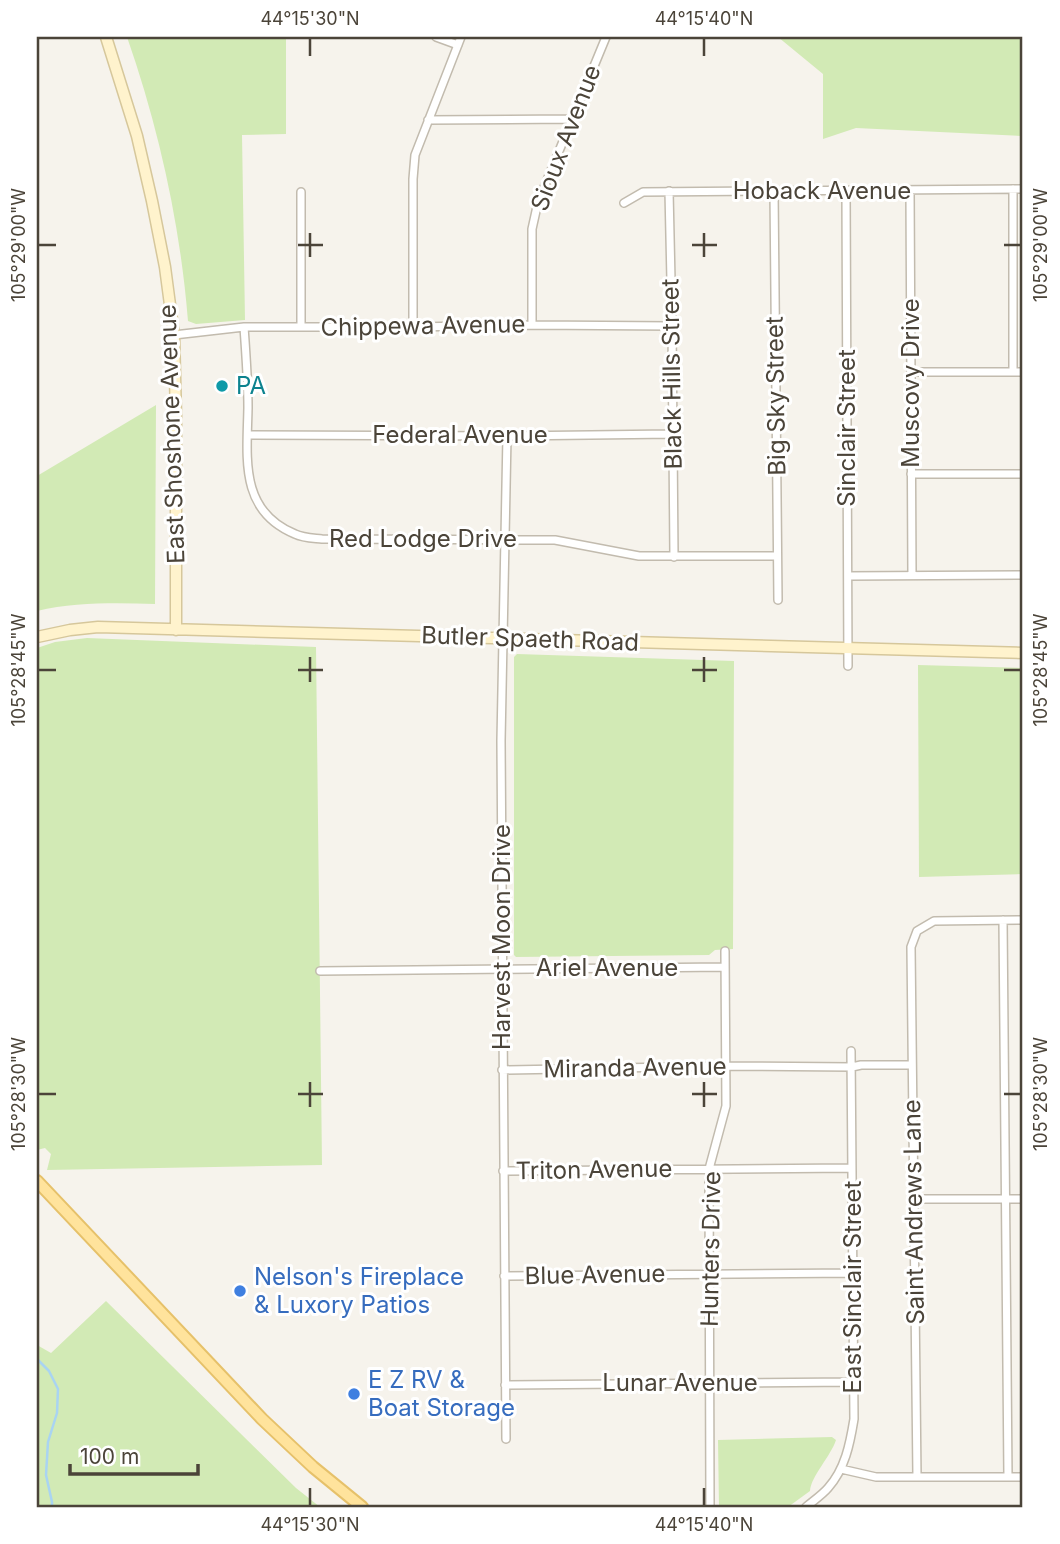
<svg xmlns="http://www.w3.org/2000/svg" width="1060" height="1544" font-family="Inter,sans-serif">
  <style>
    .green { fill: #d2eab5 }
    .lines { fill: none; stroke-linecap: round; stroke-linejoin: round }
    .stream { stroke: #a9d4f2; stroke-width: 2.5 }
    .street-casing { stroke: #c2bbae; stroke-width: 10 }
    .secondary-casing { stroke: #d6c79b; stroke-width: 13 }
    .primary-casing { stroke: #e6c16a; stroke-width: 14 }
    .street { stroke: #fff; stroke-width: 7 }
    .secondary { stroke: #fff3cd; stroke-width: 10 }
    .primary { stroke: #ffe39c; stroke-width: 10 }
    .ticks { fill: none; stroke: #4b4439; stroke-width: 2.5 }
    .culture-dot { fill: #0f9aa8; stroke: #fff; stroke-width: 2.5 }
    .shop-dot { fill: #3f7fe0; stroke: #fff; stroke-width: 2.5 }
    .labels { text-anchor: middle; stroke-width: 6; stroke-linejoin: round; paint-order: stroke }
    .street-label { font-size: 24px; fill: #4b4439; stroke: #fff }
    .culture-label { font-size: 24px; fill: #0d838f; stroke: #fff; text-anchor: start }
    .shop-label { font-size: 24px; fill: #366cbe; stroke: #fff; text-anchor: start }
    .neatline { fill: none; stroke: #4b4439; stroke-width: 2.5 }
    .ticks-label { font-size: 18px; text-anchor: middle; fill: #4b4439 }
  </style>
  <rect width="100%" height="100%" fill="#f6f3ec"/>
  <path class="green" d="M127,37H286V134L242,135L245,320L196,324L188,321C180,223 159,129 127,37Z
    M778,37H1023V136L856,128L823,139V74Z
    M156,405L155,604C115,603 76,602 37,611V476Z
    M87,638L316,647L322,1165L47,1170L51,1154L45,1148L37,1150V648L55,642Z
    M517,654L734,661L733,949L715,950L709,955L516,957L514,955V657Z
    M918,665L1023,668V874L919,877Z
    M106,1301L296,1488L320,1507H37V1345L51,1353Z
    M832,1437L836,1440C831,1456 811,1476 810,1491L788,1507H719L718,1440Z"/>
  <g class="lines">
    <path class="stream" d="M37,1359L49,1371L58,1389L57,1413L48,1442L46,1475L52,1502V1507"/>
    <defs>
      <path id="street" d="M436,37L458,45
        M428,120L573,119
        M1013,189V372
        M910,190L912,575
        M669,191L672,326L674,557
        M774,191L778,600
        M846,191L848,666
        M301,192V327
        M624,203L643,192L1023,189
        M532,325V229L538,202L606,37
        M244,327C246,354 248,381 248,408C247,458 239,511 295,534C303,538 313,538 322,539L555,540L639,556H777
        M413,327V179L415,155L461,37
        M174,335L244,327H413L532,325L672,326
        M911,372H1023
        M248,435L507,436L673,434
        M911,474H1023
        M848,576L1023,575
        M1003,920L1008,1477
        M320,971L725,967
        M502,1070L726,1066L852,1067L861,1065H912
        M503,1171L852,1168
        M913,1199H1023
        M504,1276L853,1273
        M505,1385L854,1382
        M506,1439L501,741L507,436
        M841,1469L876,1477H1023
        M917,1477L911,947L917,931L934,921L1023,920
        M710,1507L709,1169L726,1106L725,951
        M806,1507C813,1501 822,1495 828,1488C845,1469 850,1444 854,1419L851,1051"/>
      <path id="secondary" d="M106,37L137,136L152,201L165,267L174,335L176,417V630
        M37,637L70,630L98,627L1023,653"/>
      <path id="primary" d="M37,1181L262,1419L313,1467L362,1507"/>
    </defs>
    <use href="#street" class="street-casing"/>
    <use href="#secondary" class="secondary-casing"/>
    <use href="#primary" class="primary-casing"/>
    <use href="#street" class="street"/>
    <use href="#secondary" class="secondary"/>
    <use href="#primary" class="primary"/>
  </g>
  <path class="ticks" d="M310,38V56M704,38V56M310,233V257M704,233V257M38,245H56M298,245H323M692,245H717M1004,245H1021M310,657V682M704,657V682M38,670H56M298,670H323M692,670H717M1004,670H1021M310,1082V1107M704,1082V1107M38,1094H56M298,1094H323M692,1094H717M1004,1094H1021M310,1488V1506M704,1488V1506"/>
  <circle class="culture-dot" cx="222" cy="386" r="7"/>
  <g class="shop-dot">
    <circle cx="240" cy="1291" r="7"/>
    <circle cx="354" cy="1394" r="7"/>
  </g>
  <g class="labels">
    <g class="street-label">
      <text transform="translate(566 138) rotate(-69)" y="8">Sioux Avenue</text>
      <text x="822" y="199">Hoback Avenue</text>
      <text transform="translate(423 326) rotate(-1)" y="8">Chippewa Avenue</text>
      <text transform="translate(672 374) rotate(-91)" y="8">Black Hills Street</text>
      <text transform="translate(911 383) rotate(-90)" y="8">Muscovy Drive</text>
      <text transform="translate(776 396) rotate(-91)" y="8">Big Sky Street</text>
      <text transform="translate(847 428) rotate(-90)" y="8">Sinclair Street</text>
      <text transform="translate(172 434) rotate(-92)" y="8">East Shoshone Avenue</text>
      <text x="460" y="443">Federal Avenue</text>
      <text x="423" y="547">Red Lodge Drive</text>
      <text transform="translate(530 639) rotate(2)" y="8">Butler Spaeth Road</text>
      <text transform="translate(502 937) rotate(-90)" y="8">Harvest Moon Drive</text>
      <text x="607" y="976">Ariel Avenue</text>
      <text transform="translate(635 1068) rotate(-1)" y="8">Miranda Avenue</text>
      <text transform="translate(594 1170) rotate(-1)" y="8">Triton Avenue</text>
      <text transform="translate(914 1212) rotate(-91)" y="8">Saint Andrews Lane</text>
      <text transform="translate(711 1249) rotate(-89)" y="8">Hunters Drive</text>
      <text transform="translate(595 1275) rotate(-1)" y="8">Blue Avenue</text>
      <text transform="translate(853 1287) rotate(-90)" y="8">East Sinclair Street</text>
      <text x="680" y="1391">Lunar Avenue</text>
    </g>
    <g class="culture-label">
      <text x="236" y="394">PA</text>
    </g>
    <g class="shop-label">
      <text x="254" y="1285">Nelson's Fireplace<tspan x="254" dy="28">&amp; Luxory Patios</tspan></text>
      <text x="368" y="1388">E Z RV &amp;<tspan x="368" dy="28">Boat Storage</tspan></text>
    </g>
  </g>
  <rect width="1060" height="1544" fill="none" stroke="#ffffff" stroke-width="77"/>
  <path d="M70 1464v10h128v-10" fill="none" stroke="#4b4439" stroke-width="3.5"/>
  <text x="80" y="1464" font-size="21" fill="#4b4439" stroke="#ffffff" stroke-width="5" paint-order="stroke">100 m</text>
  <rect x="38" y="38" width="983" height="1468" class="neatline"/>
  <g class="ticks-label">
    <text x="310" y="25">44°15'30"N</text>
    <text x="704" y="25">44°15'40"N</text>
    <text transform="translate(1041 245) rotate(-90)" y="6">105°29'00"W</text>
    <text transform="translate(19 245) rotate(-90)" y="6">105°29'00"W</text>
    <text transform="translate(1041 670) rotate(-90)" y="6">105°28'45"W</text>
    <text transform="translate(19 670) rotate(-90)" y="6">105°28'45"W</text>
    <text transform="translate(1041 1094) rotate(-90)" y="6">105°28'30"W</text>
    <text transform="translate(19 1094) rotate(-90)" y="6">105°28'30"W</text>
    <text x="310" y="1531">44°15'30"N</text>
    <text x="704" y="1531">44°15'40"N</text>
  </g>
</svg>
